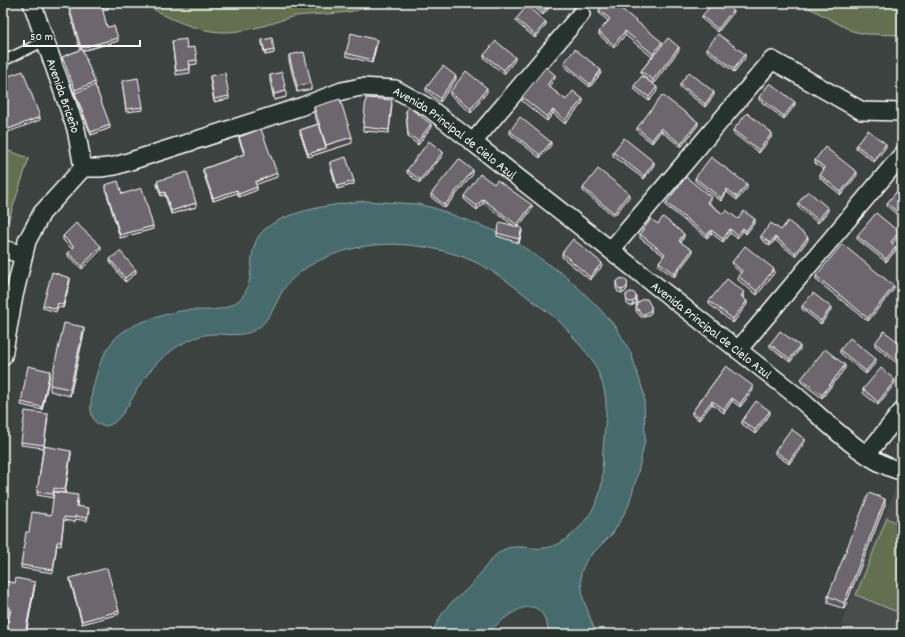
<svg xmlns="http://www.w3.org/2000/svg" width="905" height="637" font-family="Dekko,sans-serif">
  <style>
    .built { fill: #4b4d4e }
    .green { fill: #626f50; stroke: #b0b7a8 }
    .water { fill: #476b6c; stroke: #91a6a7 }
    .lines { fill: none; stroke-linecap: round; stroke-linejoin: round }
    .lane-casing { stroke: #fff; stroke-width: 12 }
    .street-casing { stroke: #fff; stroke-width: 20 }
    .lane { stroke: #26332d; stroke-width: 9 }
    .street { stroke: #26332d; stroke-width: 17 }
    .wall { fill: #5f585f; stroke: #fff }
    .shaded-wall { fill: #4d474d; stroke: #fff }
    .building { fill: #6e666e; stroke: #fff }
    .labels { text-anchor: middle; stroke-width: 3; stroke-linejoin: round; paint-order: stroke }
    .street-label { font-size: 13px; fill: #fff; stroke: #26332d }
  </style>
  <rect width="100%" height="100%" fill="#3c4240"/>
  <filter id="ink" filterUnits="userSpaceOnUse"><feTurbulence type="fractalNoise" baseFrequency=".025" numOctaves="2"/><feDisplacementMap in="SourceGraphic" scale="8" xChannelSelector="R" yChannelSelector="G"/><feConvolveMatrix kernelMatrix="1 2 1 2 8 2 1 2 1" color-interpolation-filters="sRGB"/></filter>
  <g filter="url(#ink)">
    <path class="built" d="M896,487L902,488V634H865L841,624Z"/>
    <path class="green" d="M144,3H377C351,16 323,13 296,16C285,18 276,23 266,25C253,29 238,32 224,32C198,32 165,18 144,3Z
      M800,3H902V35L866,34L852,31Z
      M3,149L29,158L8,222L3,221Z
      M887,518L902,525V614L856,595Z"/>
    <path class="water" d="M365,201L417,204L434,208L493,230L519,244L567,277L596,305L616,327L631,353L644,394L645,440L637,477L628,507L613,533L587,559L581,572V580L583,598L596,634H549C541,584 508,615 486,634H431C437,624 441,613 449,605C456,598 464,593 470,586C481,575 489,558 503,550C516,543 531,550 544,548C566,547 591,518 598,498C604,484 602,465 603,450C604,431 608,412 605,394C603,383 598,371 593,361C589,355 584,350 580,345C574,338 568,330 562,324C554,316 543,309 534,302C521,292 509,282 495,273C459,249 403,239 360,247C332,253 300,265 283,290C275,304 270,321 255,330C243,337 228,334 214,334C192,335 175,347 159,361C152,368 147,375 141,383C133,394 119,432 100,425C84,419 93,385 97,373C108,336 125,326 161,316C169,313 178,311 188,310C204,310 221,312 235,303C258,288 246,260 257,239C271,211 337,204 365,201Z"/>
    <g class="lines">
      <defs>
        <path id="lane" d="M3,61L45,41"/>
        <g id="street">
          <path id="s1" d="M32,3L76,129L83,168"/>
          <path d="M473,142L581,14"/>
          <path d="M3,249L24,255"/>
          <path d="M611,250L772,60L862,111L902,112"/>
          <path d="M738,350L902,155"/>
          <path id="s2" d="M3,356L14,296L27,241L42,213L83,168H100L115,166L303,106L342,91L361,87L395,89L429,108C549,202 669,295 788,389C818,413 865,464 902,471"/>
          <path d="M867,454L902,411"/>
        </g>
      </defs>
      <use href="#lane" class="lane-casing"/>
      <use href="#street" class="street-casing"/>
      <use href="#lane" class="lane"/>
      <use href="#street" class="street"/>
    </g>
    <path class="wall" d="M68,3L108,9L102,10L107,27L118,41L83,51L110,128L91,135L62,63V57L80,50L68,6Z
      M529,3H553L543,15Z
      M599,10L662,45L679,50L653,84L641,74V71L652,57L625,35L614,48L599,35V32L608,21L599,13Z
      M733,13L718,32L702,19V16Z
      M516,19L546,25L535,38L516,22Z
      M262,40L274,53L265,55L262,44Z
      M172,41L187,48L197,60V64L190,65V73L176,75Z
      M377,43L372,63L346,56V53Z
      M707,48L745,58L734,72L707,51Z
      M289,55L311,89L297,92L289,61Z
      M484,55L515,60L504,74L484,58Z
      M564,63L601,73L590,87L564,66Z
      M270,75L286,97L274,100L270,81Z
      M210,76L229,96V99L214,102L210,79Z
      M555,78L549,87L566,100L583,102L565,124L553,113L547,121L522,101V97Z
      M456,79L440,102L426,91V88Z
      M122,81L143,107V110L126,112Z
      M680,84L714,95L705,107L680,87Z
      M634,86L657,91L649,101L634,89Z
      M450,92H487L471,113L450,95Z
      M759,97L795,105L784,119L759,100Z
      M392,104L389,133L363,131V127Z
      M314,107L352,143L308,157L300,133V130L318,124L314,114Z
      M406,111L431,127L418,145L408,137Z
      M698,125L681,147L661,131L652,143L637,131V128Z
      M733,130L772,136L759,153L733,133Z
      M510,131L551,145L540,158L510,134Z
      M239,137L277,177L256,184L257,190L239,197L237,193L213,201L203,172V169L244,154L239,140Z
      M856,145L886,147L874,162L856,148Z
      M613,152L654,165L644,179L613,156Z
      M443,155L420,183L407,173V170Z
      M815,160L857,175L841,195L820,178V175L824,170L815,163Z
      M330,162L354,184L337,189L330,165Z
      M473,174L445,208L431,197V194Z
      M695,178L747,188L737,200L727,192L721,201L695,181Z
      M157,181L196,207L171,214L165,195L161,196L157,185Z
      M494,184L532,209L518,227L522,231L519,243L497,236V233L514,226L483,203L477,210L464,199V196Z
      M105,185L122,194L153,229L120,238L105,188Z
      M583,188L629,197L614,216L583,191Z
      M902,193V219L887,206V203Z
      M711,200L709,203L723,214L738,219L755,222L746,234L743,231L737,238L730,233L723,242L711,233L707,238L666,206V203Z
      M798,203L828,211L818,223L798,207Z
      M658,224L684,237L681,242L692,253L674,277L659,266V262L664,256L640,238V234Z
      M781,230L808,240L795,256L775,240L770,246L761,239V236Z
      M899,235L892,244L896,250L886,262L857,239V236Z
      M63,236L101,250L82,269L68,256V253L72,249L63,240Z
      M562,253L602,266L590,280L562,257Z
      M110,259L136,273L125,282L110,262Z
      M732,262L774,273L757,295L738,280V276L741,273L732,265Z
      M816,276L894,289L868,321L816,280Z
      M70,281L63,308L58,307L56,312L43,308V305Z
      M616,282H627V289L625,292L622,293L618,292L616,288Z
      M626,294L636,299V303L633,305L630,306L627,304Z
      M744,295L743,297L747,304L733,323L709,304V301Z
      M802,306L831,310L821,324L802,309Z
      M636,307L651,309V313L645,317H641L636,311Z
      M84,333L70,396L50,391V385Z
      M875,343L902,345V367L875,346Z
      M770,344L800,349L790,362L770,347Z
      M840,350L876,362L866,374L840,353Z
      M726,366L753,390L740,407L732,401L724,413L712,404L699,420L692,415V412Z
      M845,368L822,398L801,382V379Z
      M50,374L42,410L21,405V402Z
      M895,383L878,405L863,393V389Z
      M770,414L755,434L742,424V421Z
      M48,418L44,447L71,454L65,493L54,491L53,498L37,495L43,448L21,445V442Z
      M805,442L789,464L775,454V451Z
      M78,498L77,506L89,511L87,521L75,519V522L64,520L61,546L57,545L53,573L21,568V565L29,532L51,515Z
      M885,505L844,609L828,603V596Z
      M70,578L119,614L82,624L70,581Z
      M15,583L35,585L26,634H3L8,622L10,612L3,611V589Z"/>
    <path class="shaded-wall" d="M551,3H553L543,15V12Z
      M108,6V9L102,10V7Z
      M733,10V13L718,32V29Z
      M546,22V25L535,38V35Z
      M625,31V35L614,48V45Z
      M118,38V41L81,51V48Z
      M377,40V43L372,63V60Z
      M662,42V46L653,57V54Z
      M679,47V50L653,84V80Z
      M274,50V53L265,55V52Z
      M745,54V58L734,72V69Z
      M515,57V60L504,74V70Z
      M601,70V73L590,87V84Z
      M555,75V78L547,89V85Z
      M456,76V79L440,102V98Z
      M95,82V88L75,93V90Z
      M311,83V89L297,92V86Z
      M657,87V91L649,101V97Z
      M487,88V92L471,113V109Z
      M286,91V97L274,100V94Z
      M714,92V95L705,107V104Z
      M583,99V102L565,124V120Z
      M795,102V105L784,119V116Z
      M553,110V113L547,121V117Z
      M40,117V120L3,134V131Z
      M698,122V125L681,147V144Z
      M431,124V127L418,145V141Z
      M110,125V128L91,135V132Z
      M661,128V131L652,143V140Z
      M772,133V136L759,153V150Z
      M352,137V143L308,157V154L326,148V145Z
      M551,142V145L540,158V155Z
      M886,144V147L874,162V159Z
      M443,152V155L420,183V180Z
      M654,162V165L644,179V176Z
      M473,170V174L445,208V205Z
      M857,172V175L841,195V192Z
      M277,173V177L255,185V182Z
      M354,181V184L337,189V186Z
      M747,184V188L737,200V197Z
      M257,187V190L239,197V194Z
      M727,189V192L721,201V198Z
      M237,190V193L213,201V198Z
      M165,192V195L161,196V193Z
      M629,193V197L614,216V213Z
      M711,197V200L707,205V202Z
      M483,199V203L477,210V206Z
      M196,203V207L171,214V211Z
      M532,205V209L517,228V225Z
      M828,208V211L818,223V220Z
      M755,219V222L746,234V231Z
      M153,226V229L120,238V235Z
      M522,228V231L519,243V239Z
      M743,228V231L737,238V235Z
      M730,229V233L723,242V239Z
      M711,230V233L707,238V235Z
      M899,232V235L891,246V242Z
      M684,234V237L679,244V241Z
      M775,237V240L770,246V243Z
      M808,237V240L795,256V253Z
      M101,246V250L82,269V266Z
      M896,247V250L886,262V259Z
      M692,250V253L674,277V274Z
      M602,263V266L590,280V277Z
      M774,269V273L757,295V291Z
      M136,270V273L125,282V278Z
      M70,278V281L63,308V305Z
      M627,286V289L625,292L622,293V290Z
      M894,286V289L868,321V318Z
      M744,292V295L741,299V296Z
      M636,296V303L633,305V302Z
      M747,301V304L733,323V319Z
      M651,306V313L645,317V314Z
      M831,307V310L821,324V321Z
      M84,327V333L70,396V389Z
      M800,346V349L790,362V359Z
      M876,359V362L866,374V371Z
      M845,365V368L822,398V395Z
      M50,371V374L42,410V407Z
      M895,380V383L878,405V402Z
      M753,386V390L740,407V404Z
      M732,398V401L724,413V409Z
      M712,401V404L699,420V417Z
      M770,411V414L755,434V430Z
      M805,439V442L789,464V461Z
      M71,451V454L65,493V490Z
      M885,499V505L844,609V603Z
      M35,582V585L26,634H25Z
      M119,611V614L82,624V621Z"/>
    <path class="building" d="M68,3H107L108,6L102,7L107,27L114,26L118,38L81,48Z
      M532,3H551L543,12Z
      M604,3H614L662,42L653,54L625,31L614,45L599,32L610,19L599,10Z
      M713,3H724L733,10L718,29L702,16Z
      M527,6L546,22L535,35L516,19Z
      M351,33L377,40L372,60L346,53Z
      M718,34L745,54L734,69L707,48Z
      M272,38L274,50L265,52L262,40Z
      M668,38L679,47L653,80L641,71Z
      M186,39L187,48L195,47L197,60L189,61L190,69L176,71L172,41Z
      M496,41L515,57L504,70L484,55Z
      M82,49L95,82L75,90L62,57Z
      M575,49L601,70L590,84L564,63Z
      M304,52L311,83L297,86L289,55Z
      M443,66L456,76L440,98L426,88Z
      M546,67L555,75L547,85L566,100L573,91L583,99L565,120L553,110L547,117L522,97Z
      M23,71L40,117L3,131V78Z
      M466,71L487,88L471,109L450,92Z
      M282,72L286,91L274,94L270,75Z
      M689,72L714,92L705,104L680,84Z
      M225,73L229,96L214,99L210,76Z
      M642,76L657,87L649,97L634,86Z
      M138,78L143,107L126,109L122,81Z
      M770,83L795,102L784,116L759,97Z
      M95,85L110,125L91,132L75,93Z
      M662,95L698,122L681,144L661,128L652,140L637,128Z
      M366,98L392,100L389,130L363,127Z
      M340,99L352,137L326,145L314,107Z
      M409,107L431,124L418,141L408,134L406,111Z
      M747,113L772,133L759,150L733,130Z
      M520,117L551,142L540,155L510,131Z
      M319,124L326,148L308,154L300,130Z
      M261,129L277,173L255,182L257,187L239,194L237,190L213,198L203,169L245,154L239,137Z
      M868,130L886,144L874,159L856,145Z
      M624,138L654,162L644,176L613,152Z
      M429,141L443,152L420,180L407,170Z
      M825,147L857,172L841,192L820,175L825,168L815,160Z
      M346,157L354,181L337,186L330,162Z
      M711,157L747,184L737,197L727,189L721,198L695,178Z
      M459,159L473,170L445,205L431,194Z
      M598,169L629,193L614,213L583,188Z
      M187,172L196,203L171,211L165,192L161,193L157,181Z
      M480,174L494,184L497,180L532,205L517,225L483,199L477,206L464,196Z
      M686,177L711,197L707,202L723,214L726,210L738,219L744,211L755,219L746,231L743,228L737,235L730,229L723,239L711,230L707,235L666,203Z
      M118,181L122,194L142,188L153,226L120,235L105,185Z
      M898,190L902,193V216L887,203Z
      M808,191L828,208L818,220L798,203Z
      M876,213L899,232L891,242L896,247L886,259L857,236Z
      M663,217L684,234L679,241L692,250L674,274L659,262L665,254L640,234L651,219L658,224Z
      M788,221L808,237L795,253L775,237L770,243L761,236L771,223L781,230Z
      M500,222L522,228L519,239L497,233Z
      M76,223L101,246L82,266L68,253L74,247L63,236Z
      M573,239L602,263L590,277L562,253Z
      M842,244L894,286L868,318L816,276Z
      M745,246L774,269L757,291L738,276L742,271L732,262Z
      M120,251L136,270L125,278L110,259Z
      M52,272L70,278L63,305L58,303L56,309L43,305Z
      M616.5 284a5.5 5.5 0 1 1 11 0a5.5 5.5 0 1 1-11 0Z
      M727,279L744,292L741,296L747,301L733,319L709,301Z
      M626 297a5 5 0 1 1 10 0a5 5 0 1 1-10 0Z
      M813,293L831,307L821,321L802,306Z
      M643,299H647L651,306V310L645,314H641L636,307L637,303Z
      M64,323L84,327L70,389L50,385Z
      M780,331L800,346L790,359L770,344Z
      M884,331L902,345V364L875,343Z
      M850,338L876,359L866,371L840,350Z
      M825,349L845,365L822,395L801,379Z
      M28,366L50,371L42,407L21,402Z
      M726,366L753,386L740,404L732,398L724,409L712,401L699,417L692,412Z
      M881,368L895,380L878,402L863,389Z
      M756,401L770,411L755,430L742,421Z
      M25,411L48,414L44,445L21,442Z
      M791,429L805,439L789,461L775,451Z
      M44,446L71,451L65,490L54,488L53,494L37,492Z
      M54,492L78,495L76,506L89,508L87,518L75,516V518L64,517L61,542H57L53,570L21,565L26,532H29L32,512L51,515Z
      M869,493L885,499L844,603L828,596Z
      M107,568L119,611L82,621L70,578Z
      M16,578L35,582L25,634H3V621L8,622L11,609L3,608V589L5,581L15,583Z
      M111,627L113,634H90V633Z"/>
  </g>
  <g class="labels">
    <g class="street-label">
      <text dy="5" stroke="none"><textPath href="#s1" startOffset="98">Avenida Briceño</textPath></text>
      <text dy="5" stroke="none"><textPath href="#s2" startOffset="609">Avenida Principal de Cielo Azul</textPath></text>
      <text dy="5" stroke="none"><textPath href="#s2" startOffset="933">Avenida Principal de Cielo Azul</textPath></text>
    </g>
  </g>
  <rect width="905" height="637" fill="none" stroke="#26332d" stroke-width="16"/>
  <rect x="8" y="8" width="889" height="621" fill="none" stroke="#fff" stroke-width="1.5" filter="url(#ink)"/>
  <path d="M24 40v6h116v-6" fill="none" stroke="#ffffff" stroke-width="2"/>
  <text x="30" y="40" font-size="12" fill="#ffffff" stroke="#26332d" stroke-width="3" paint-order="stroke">50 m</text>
</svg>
